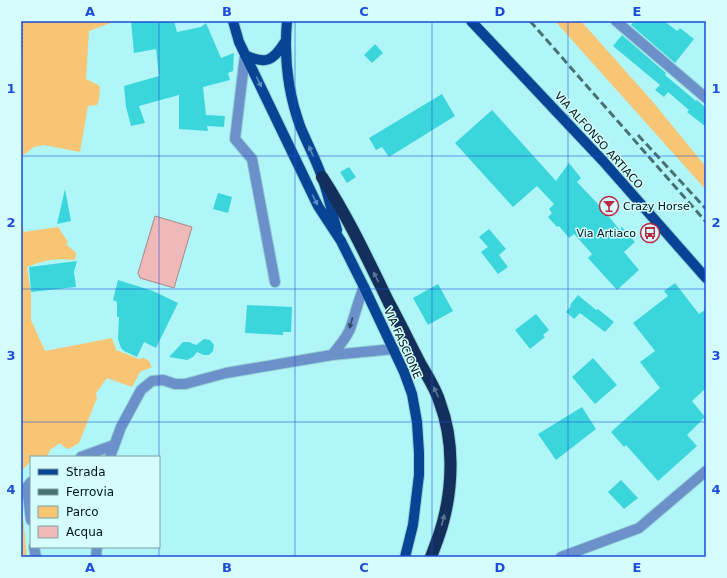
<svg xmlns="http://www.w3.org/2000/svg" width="727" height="578" font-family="'DejaVu Sans',sans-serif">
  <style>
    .green { fill: #f7c573 }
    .water { fill: #efb9b9; stroke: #a78888 }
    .building { fill: #3ad6dc }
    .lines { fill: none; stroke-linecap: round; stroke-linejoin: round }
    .minor-casing { stroke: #94d2d4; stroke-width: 12 }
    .major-casing { stroke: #94d2d4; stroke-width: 12 }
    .highway-casing { stroke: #94d2d4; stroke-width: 14 }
    .path { stroke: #527d7f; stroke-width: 2.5; stroke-dasharray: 2 2; stroke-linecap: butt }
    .minor { stroke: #6b90ca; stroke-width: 10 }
    .major { stroke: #084496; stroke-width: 10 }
    .highway { stroke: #13305c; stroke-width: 12 }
    .rail { stroke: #487173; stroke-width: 3; stroke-dasharray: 8 4; stroke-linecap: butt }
    .oneway { fill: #5a8ec0 }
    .oneway2 { fill: #577895 }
    .oneway3 { fill: #304c67 }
    .grid { fill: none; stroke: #1d4ed8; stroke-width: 1; stroke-opacity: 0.55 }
    .labels { text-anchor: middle; stroke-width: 3; stroke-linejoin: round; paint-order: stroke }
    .street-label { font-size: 11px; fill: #001516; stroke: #d5fdfe }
    .poi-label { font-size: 11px; fill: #001516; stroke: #d5fdfe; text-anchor: start }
    .neatline { fill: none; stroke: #1d4ed8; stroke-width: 1.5 }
    .grid-label { font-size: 13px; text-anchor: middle; font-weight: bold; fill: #1d4ed8 }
  </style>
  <rect width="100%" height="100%" fill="#b0f6f8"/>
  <path class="green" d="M21,21H116L89,31L86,79L98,85L100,87L99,100L97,105L88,106L80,152L44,145L34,147L21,157Z
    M555,21H581L653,102L706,167V190Z
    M21,221H22L24,232L58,227L68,242L66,244L76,253L75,260C56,258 44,260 27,267L31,294V320L45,351L112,338L116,350L139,359L144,358L149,361L152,367L140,372L132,387L107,378L96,393L97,398L79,443L69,449L64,447L60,443L50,450L47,457H31V462L29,463L21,472Z
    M21,496L27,557H21Z"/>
  <path class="water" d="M155,216L192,227L174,288L140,278L138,273Z"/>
  <path class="building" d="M131,21H174L177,32L201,27L206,23L221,58L234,53L233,71L228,73L230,80L203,87L206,115L225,116L224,127L207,126L208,131L179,129V95L139,106L145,123L131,126L126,107L124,86L159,76L156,49L134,53Z
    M634,21H664L677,31L680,28L694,39L675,63L631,25Z
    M622,35L666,73L665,75L696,101L697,100L706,108V127L687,112L689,110L668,92L664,97L655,90L660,85L613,46Z
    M375,44L383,53L372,63L364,55Z
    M442,94L455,116L389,157L382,147L376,150L369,138Z
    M492,110L556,181L569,163L581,178L577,182L598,204L620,230L622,227L635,242L624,252L639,270L617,290L588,258L592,254L574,234L569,238L559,226L557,227L548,217L552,213L549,209L554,204L537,186L513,207L455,143Z
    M349,167L356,177L347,183L340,172Z
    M65,189L71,221L57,224Z
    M218,193L232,197L228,213L213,209Z
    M489,229L506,249L499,255L508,267L498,274L481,252L488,247L479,237Z
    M77,261L74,272L76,287L31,292L29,267Z
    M118,280L153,291L178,303L156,348L144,342L137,357L124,351L121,348L118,339L119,317H117V302L113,300Z
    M675,283L699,314L706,309V388L692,401L705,417L687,435L697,446L658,481L626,445L624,447L611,432L660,388L640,362L655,351L633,323L668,296L664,291Z
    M438,284L453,311L428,325L413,298Z
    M578,295L596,310L598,309L614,322L605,332L580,313L574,319L566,312L571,306L570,305Z
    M247,305L292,307L291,332H283V335L245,333Z
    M536,314L549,330L543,335L545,337L530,349L515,330Z
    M204,339L210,340L214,345L213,351L209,355H204L197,352L193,357L187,360L169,357L183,342H189L196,345Z
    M593,358L617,385L595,404L572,377Z
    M582,407L596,429L556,460L538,434Z
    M621,480L638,498L624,509L608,492Z"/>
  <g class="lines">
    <defs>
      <path id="minor" d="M616,21L706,98
        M245,55L235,139L252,159L275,282
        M332,355C338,347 346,339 350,329C355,315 358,301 364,287
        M81,457L114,445
        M110,457L121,427L141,390L152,381L163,380L175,384H185L226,373L332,355L394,349
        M31,482L27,487L31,520
        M34,547L36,557
        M96,557L97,547
        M561,557L639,528L706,471"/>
      <path id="major" d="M233,21L239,42L318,206L341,241L364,287L404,372L412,394L417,422L419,453V475L413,525L405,557
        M287,21C284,55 288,93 300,126C307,143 316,160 322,177C328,194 332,212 337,230
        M471,21L603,161L706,278
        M245,55C266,65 273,61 285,42"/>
      <path id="highway" d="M322,177C348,217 368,260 389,303C400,323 410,344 421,365C428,377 436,389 440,403C454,440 453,485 443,522C440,534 435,546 431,557"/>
    </defs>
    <use href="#minor" class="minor-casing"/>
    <use href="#major" class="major-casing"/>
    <use href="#highway" class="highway-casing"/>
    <path class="path" d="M21,59L22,21"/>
    <use href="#minor" class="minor"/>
    <use href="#major" class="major"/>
    <use href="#highway" class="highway"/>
    <path class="rail" d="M530,21L706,222
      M638,135L706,209"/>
  </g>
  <defs><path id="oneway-solid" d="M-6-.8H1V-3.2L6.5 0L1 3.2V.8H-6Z"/></defs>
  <g class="oneway">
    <use href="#oneway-solid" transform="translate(259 82) rotate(64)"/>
    <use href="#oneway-solid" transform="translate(311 151) rotate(-113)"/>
    <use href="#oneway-solid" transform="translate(315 200) rotate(64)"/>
  </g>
  <g class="oneway2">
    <use href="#oneway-solid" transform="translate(376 277) rotate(-117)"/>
    <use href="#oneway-solid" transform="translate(436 392) rotate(-115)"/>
    <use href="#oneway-solid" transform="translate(443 520) rotate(-76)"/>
  </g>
  <use class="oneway3" href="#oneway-solid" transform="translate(351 323) rotate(106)"/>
  <path class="grid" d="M159,21V457M295,21V557M432,21V557M568,21V557M21,156H706M21,289H706M21,422H706M159,547V557"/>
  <defs>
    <symbol id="bar-ring" viewBox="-11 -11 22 22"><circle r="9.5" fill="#d5fdfe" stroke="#bb293e" stroke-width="1.5"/><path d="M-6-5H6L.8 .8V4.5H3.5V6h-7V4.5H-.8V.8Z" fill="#bb293e"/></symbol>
    <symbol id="bus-ring" viewBox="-11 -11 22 22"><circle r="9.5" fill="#d5fdfe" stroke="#bb293e" stroke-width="1.5"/><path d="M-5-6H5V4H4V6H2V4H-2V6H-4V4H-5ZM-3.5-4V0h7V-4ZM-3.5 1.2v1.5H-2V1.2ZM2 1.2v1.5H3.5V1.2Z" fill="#bb293e"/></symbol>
  </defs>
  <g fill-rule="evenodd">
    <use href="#bar-ring" x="598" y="195" width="22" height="22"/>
    <use href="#bus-ring" x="639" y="222" width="22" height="22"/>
  </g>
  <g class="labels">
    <g class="street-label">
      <text transform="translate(599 140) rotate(48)" y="4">VIA ALFONSO ARTIACO</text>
      <text transform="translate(403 343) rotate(66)" y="4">VIA FASCIONE</text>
    </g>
    <g class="poi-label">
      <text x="623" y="210">Crazy Horse</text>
      <text x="636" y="237" text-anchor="end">Via Artiaco</text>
    </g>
  </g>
  <rect width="727" height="578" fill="none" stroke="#d5fdfe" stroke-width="44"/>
  <rect x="30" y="456" width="130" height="92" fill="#d5fdfe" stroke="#80a0a1"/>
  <rect x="38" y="469" width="20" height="6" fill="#084496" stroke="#80a0a1"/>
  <text x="66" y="476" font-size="12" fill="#001516">Strada</text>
  <rect x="38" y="489" width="20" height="6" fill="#487173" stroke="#80a0a1"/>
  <text x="66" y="496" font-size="12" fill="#001516">Ferrovia</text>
  <rect x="38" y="506" width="20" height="12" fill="#f7c573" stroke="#80a0a1"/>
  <text x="66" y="516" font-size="12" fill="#001516">Parco</text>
  <rect x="38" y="526" width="20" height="12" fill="#efb9b9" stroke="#80a0a1"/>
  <text x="66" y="536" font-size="12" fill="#001516">Acqua</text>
  <rect x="22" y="22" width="683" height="534" class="neatline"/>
  <g class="grid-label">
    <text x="90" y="16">A</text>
    <text x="227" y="16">B</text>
    <text x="364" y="16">C</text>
    <text x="500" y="16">D</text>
    <text x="637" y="16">E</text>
    <text x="11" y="93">1</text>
    <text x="716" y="93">1</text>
    <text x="11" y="227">2</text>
    <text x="716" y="227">2</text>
    <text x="11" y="360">3</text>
    <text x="716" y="360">3</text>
    <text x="11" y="494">4</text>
    <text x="716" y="494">4</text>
    <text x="90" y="572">A</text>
    <text x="227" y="572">B</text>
    <text x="364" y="572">C</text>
    <text x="500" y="572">D</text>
    <text x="637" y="572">E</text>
  </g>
</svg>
